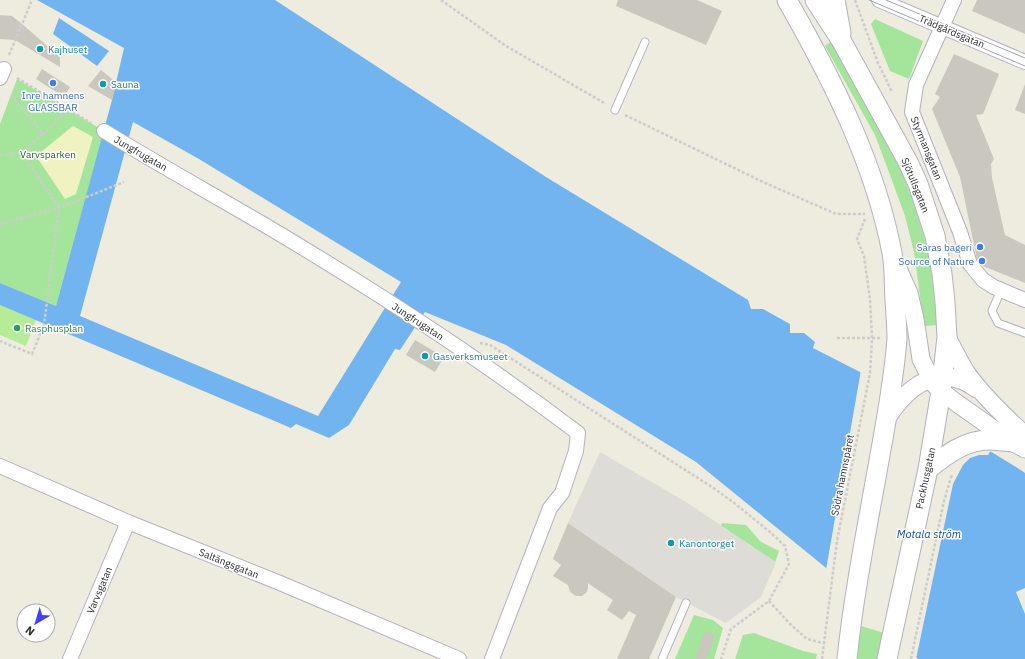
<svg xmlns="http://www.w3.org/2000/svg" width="1025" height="659" font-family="'IBM Plex Sans',sans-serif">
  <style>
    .green { fill: #a5e49b }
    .sand { fill: #f0f2c2 }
    .pitch { fill: #b6ec97 }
    .plaza { fill: #dedcd6 }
    .water { fill: #72b4f0; fill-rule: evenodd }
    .pier { fill: #eeebdf }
    .building { fill: #cac7be }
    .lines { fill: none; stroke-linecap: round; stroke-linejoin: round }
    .service-casing { stroke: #b2b2c0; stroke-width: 9 }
    .minor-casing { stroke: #b2b2c0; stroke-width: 16 }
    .tertiary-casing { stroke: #b2b2c0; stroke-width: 19 }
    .secondary-casing { stroke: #b2b2c0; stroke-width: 21 }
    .path { stroke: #ccc; stroke-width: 2.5; stroke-dasharray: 3 2; stroke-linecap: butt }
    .service { stroke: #fff; stroke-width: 7 }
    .minor { stroke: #fff; stroke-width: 14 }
    .tertiary { stroke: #fff; stroke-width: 17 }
    .secondary { stroke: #fff; stroke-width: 19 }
    .tram { stroke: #a2a1b7; stroke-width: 1 }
    .culture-dot { fill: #0f9aa8; stroke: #fff; stroke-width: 1.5 }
    .shop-dot { fill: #3f7fe0; stroke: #fff; stroke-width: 1.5 }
    .leisure-dot { fill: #2e9e5b; stroke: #fff; stroke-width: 1.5 }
    .labels { text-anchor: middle; stroke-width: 3; stroke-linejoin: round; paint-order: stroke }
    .street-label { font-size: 10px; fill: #2c2c2c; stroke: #fff }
    .culture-label { font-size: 10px; fill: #0d838f; stroke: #fff; text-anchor: start }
    .shop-label { font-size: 10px; fill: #366cbe; stroke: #fff; text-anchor: end }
    .park-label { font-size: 10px; fill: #1a6b1a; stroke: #fff }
    .leisure-label { font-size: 10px; fill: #27864d; stroke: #fff; text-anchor: start }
    .water-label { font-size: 11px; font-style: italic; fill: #0d4fa0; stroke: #fff }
  </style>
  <rect width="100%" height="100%" fill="#eeebdf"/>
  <path class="green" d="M875,19L923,41L909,79L890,71L871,24Z
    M832,41L889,148L903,175L913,201L930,256L937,325L924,326L914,252L905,216L890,175L875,135L825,46Z
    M17,79L104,131L56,306L0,283V124Z
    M722,523L746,525L761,542L779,551L771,574L719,531Z
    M694,615L713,620L723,628L714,659H675Z
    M861,626L884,633L878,659H856Z
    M754,633L803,651L817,654L816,659H735L743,635Z"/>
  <path class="sand" d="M73,126L93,137L76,194L65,199L36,156Z"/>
  <path class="pitch" d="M0,305L36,320L26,346L0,335Z"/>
  <path class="plaza" d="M600,452L686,502L776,562L761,597L726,623L676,597L568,523Z"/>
  <path class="water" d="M37,0H275L546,177L748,300L751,309H763L790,324V333H804L815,342L813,348L860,372L1016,467L1025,473V659H918L825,567L696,462L506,345L425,312L400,350L395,349L349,425L329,438L296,424L291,428L0,305V283L56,306L112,100L124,48ZM133,122L199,159L401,282L318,416L80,316Z
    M59,18L109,51L97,66L53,34Z"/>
  <path class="pier" d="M861,370L991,450L988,455H979L970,458L963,465L953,484L916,659L826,570Z
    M1025,588V614L1016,592Z"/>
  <path class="building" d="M618,0H697L722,11L706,45L616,6Z
    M977,0H1025V34L972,11Z
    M0,15L12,16L22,24L60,57V67L15,40L0,39Z
    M954,54L999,74L983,114L976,115L994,159L991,164L992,178L1005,235L1025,245V283L978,264L960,177L932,109L940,97L935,94Z
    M42,69L70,87L64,97L36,79Z
    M101,70L117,83L112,100L88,86Z
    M1025,84V114L1015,110Z
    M415,340L444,357L435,372L406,355Z
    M568,523L676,597L649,659H617L636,615L629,611L622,620L607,610L613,600L592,586L588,583V588L587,592L582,596H576L570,592L568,585L553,576L561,565L553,559Z
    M705,631L715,635L706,659H697L695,658Z"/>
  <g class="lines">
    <defs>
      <path id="service" d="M615,110L645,42
        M1001,290L992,311L998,323L1025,333
        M662,659L686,603"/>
      <path id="minor" d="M879,0L1025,62
        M954,0L916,85L912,112L960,232L970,264L983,280L994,287L1025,300
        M0,78L4,69
        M104,131C156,163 210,193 263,224C371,288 478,357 578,433L576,451L562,493L550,508L492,659
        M0,466L128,522L280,583L459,659
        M70,659L128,522"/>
      <path id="tertiary" d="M895,262L909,293L915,319L921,359L926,369L935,385L941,391L958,404L1012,442L1025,449
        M947,337C953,348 959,361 966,372C982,395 1004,416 1025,435
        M887,418C904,392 930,367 963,381C968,383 972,386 977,389"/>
      <path id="secondary" d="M787,0C832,79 875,163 892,253C895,269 894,286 895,301C896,314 897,327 897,339C894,378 887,417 880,455C868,523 854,591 847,659
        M815,0L841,40L908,162L918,184L935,236L942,274L945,302L947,337L941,391L928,469L887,659
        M835,0L841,33
        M928,469C946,455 965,440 989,440C997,440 1004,441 1012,442"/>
    </defs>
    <use href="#service" class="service-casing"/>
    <use href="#minor" class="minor-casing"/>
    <use href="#tertiary" class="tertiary-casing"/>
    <use href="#secondary" class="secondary-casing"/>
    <path class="path" d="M441,0L506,46L606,104
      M855,0L878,63L892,92
      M9,55L32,0
      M17,78L91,123
      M11,95L43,134L68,110
      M625,115L761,181L836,214H865
      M22,153L42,134
      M0,155L22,153L59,208L44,325L32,354L0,341
      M0,224L59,208L124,182
      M837,338H881
      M480,343L490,345L712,487L733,502L770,532L785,546L789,564L769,601L731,629L721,659
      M769,601L790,624L807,639L823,643
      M822,659L837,541L870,373L872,339L870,299L864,256L857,239L865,219
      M911,659L944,501L952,474"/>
    <use href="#service" class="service"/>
    <use href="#minor" class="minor"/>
    <use href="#tertiary" class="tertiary"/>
    <use href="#secondary" class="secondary"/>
    <path class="tram" d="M869,0L1025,66
      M886,0L1025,58"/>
  </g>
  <g class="culture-dot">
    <circle cx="40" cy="49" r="4"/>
    <circle cx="103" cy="84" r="4"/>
    <circle cx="425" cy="356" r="4"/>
    <circle cx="671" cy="543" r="4"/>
  </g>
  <g class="shop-dot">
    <circle cx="53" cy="83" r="4"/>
    <circle cx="980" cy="247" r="4"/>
    <circle cx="982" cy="261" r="4"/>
  </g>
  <circle class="leisure-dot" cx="17" cy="328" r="4"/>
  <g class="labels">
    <g class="street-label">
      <text transform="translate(952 31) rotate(23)" y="4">Trädgårdsgatan</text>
      <text transform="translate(927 148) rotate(68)" y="4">Styrmansgatan</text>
      <text transform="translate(141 153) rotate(30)" y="4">Jungfrugatan</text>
      <text transform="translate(916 185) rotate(68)" y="4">Sjötullsgatan</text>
      <text transform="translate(418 321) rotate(33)" y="4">Jungfrugatan</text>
      <text transform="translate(842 475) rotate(-79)" y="4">Södra hamnspåret</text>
      <text transform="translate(925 478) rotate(-78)" y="4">Packhusgatan</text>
      <text transform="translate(229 563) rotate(22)" y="4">Saltängsgatan</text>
      <text transform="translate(99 590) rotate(-67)" y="4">Varvsgatan</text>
    </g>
    <g class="culture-label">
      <text x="48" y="53">Kajhuset</text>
      <text x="111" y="88">Sauna</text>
      <text x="433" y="360">Gasverksmuseet</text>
      <text x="679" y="547">Kanontorget</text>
    </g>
    <g class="shop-label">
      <text x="53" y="99" text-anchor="middle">Inre hamnens<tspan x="53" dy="12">GLASSBAR</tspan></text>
      <text x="972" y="251">Saras bageri</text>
      <text x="974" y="265">Source of Nature</text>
    </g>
    <g class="park-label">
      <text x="48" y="158">Varvsparken</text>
    </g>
    <g class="leisure-label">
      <text x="25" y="332">Rasphusplan</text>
    </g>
    <g class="water-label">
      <text x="929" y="538">Motala ström</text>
    </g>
  </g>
  <g transform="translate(36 623) rotate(218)"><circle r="19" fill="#ffffff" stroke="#ababab"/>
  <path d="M0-3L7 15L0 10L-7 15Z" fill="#433ffb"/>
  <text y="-6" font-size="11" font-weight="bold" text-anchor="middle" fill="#2c2c2c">N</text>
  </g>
</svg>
